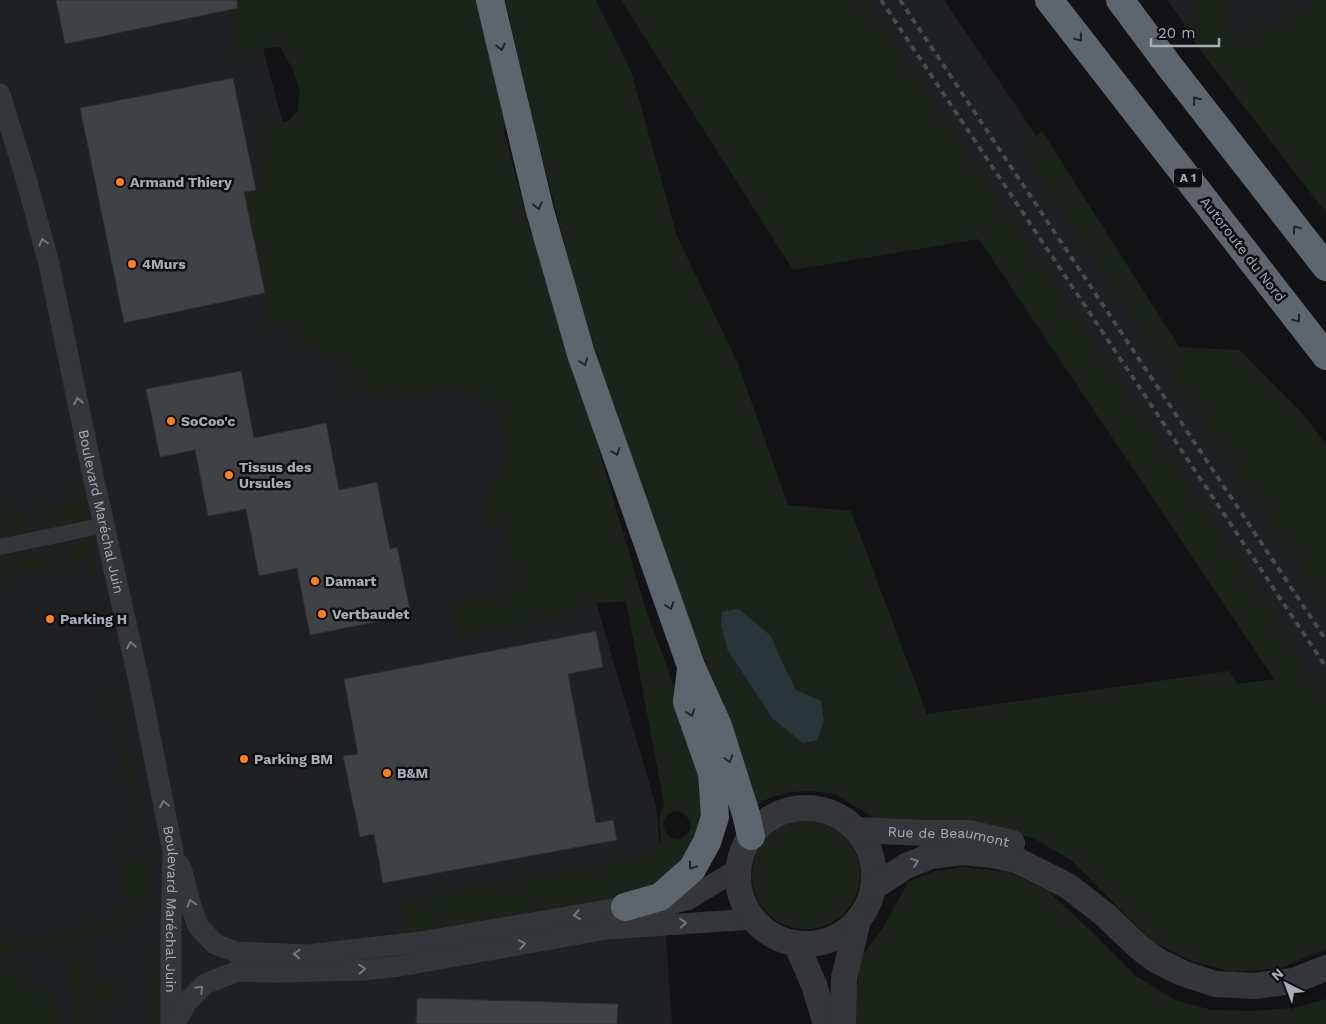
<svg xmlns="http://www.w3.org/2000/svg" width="1326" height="1024" font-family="'Work Sans',sans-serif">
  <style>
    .built { fill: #1f2022 }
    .green { fill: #1b231b; fill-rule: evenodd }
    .water { fill: #28363a }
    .building { fill: #3f4245; stroke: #2d2e31 }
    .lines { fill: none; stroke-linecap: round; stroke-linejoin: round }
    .pedestrian { stroke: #34363a; stroke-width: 16 }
    .minor { stroke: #34363a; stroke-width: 21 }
    .tertiary { stroke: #34363a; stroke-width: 26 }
    .motorway { stroke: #5f656c; stroke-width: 28 }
    .rail { stroke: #464b4f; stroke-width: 4; stroke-dasharray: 6 5; stroke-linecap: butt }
    .oneway { stroke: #222427 }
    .oneway2 { stroke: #71787f }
    .poi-dot { fill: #ff8021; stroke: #0e0e10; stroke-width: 2 }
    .labels { text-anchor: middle; stroke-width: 5; stroke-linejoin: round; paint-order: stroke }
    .shield { fill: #0e0e10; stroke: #767e85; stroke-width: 1 }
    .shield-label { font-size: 12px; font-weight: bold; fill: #a3aeb7 }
    .poi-label { font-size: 14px; font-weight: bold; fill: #a3aeb7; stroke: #0e0e10; text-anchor: start }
    .street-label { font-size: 14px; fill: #a3aeb7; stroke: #0e0e10 }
  </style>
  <rect width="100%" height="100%" fill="#131315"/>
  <path class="built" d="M0,0H250L329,295L536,399L657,809L672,1024H0Z
    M816,0H944L1326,562V754L1264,664L979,239Z
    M1167,0H1197L1184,23Z
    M1224,0H1310L1312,7L1280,19L1261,31L1244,35H1230Z"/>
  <path class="green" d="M228,0H481L509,117L503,128L531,234L541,243L566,338L646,610L707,776L702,834L677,873L636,896L405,935L401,904L459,890L631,860L651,852L661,842L659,818L664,804L626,601L587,604L537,622L458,636L451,604L516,590L504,524L488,527L483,498L495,483L503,465L506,445L502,426L495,411L479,398L467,391L448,388L413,396L379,398L347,385L353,375L284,326L268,324L262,304L265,293L248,211L194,202L266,187L254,128L288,121L297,112L300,92L293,70L280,47L238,51ZM677,811C685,814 689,817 691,826C679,861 644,817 677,811Z
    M505,0H596L631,71L677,236L738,364L788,505L851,511L927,714L1229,671L1238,684L1275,679L979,239L793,270L621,0H863L1142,414L1326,698V949L1281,968L1233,972L1192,961L1153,942L1071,860L1033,838L989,827L886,824L870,816L836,794L810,791L791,792L771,797L756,805L727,714L691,626L617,422L575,285L538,141Z
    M1197,0H1224L1230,35H1244L1261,31L1280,19L1312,7L1310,0H1326V213L1184,29V23Z
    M1042,131L1179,347L1240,350L1303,414L1326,445V601L1023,150Z
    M74,487L80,488L82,490L88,523H71L54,529L37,512L78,503Z
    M9,500L12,516L28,513L23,536H3L0,538V519L4,518L0,502Z
    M90,538L97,574L91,576L87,560L71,563L67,541L78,543Z
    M26,549L63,565L0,577V557H5Z
    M117,702L143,833C141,843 133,848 124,851L122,841L139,838L113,706L96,709V706Z
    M752 875a54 54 0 1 1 108 0a54 54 0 1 1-108 0Z
    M147,853L152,875L151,891L146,902L132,917L112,929L94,937L0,955V945L118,921L115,906L127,903L120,865L135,860Z
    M961,867L1008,872L1048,891L1093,933L1136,976L1175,1000L1212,1010L1255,1011L1299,1007L1326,999V1024H854L851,985H858V971L863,954L883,928L908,882L932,872Z
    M92,956L97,986L103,984L108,978L111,989L118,998L87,1006L89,1018L100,1016L102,1024H77L68,967L73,960Z
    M151,957L159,970V1024H149Z
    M11,972C42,982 55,991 59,1024H0V974Z"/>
  <path class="water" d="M739,609L771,636L783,664L796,690L821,701L824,721L817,740L803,743L773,719L727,649L721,623L722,612Z"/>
  <path class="building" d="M56,0H237L238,8L65,44Z
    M233,78L256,190L244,192L265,293L124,323L80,108Z
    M241,371L254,438L326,423L339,490L377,482L390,549L397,547L411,615L310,635L297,568L259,576L246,509L208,516L195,450L160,457L146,389Z
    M596,631L603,667L568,674L596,823L613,820L617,840L383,883L374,834L360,837L343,756L358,754L344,679Z
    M417,998L618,1004L617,1024H416Z"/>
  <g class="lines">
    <path class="pedestrian" d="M0,547L105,525"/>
    <g class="minor">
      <path id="s1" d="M0,94L27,182L49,264L92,471L140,686L173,852L171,929V1024"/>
      <path d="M179,864L182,871L190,903L198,926L215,944L236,952L307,955L421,942L625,907L656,908L689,899L738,869"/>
      <path d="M175,1024L186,1003L205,984L238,971L280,972L363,970L400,966L607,929L753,919"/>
    </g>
    <g class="tertiary">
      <circle cx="806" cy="876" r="68"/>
      <path id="s2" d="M857,830L925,833H969L1012,843"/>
      <path d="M874,887L906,866L931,856L962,852L993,855L1016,860L1068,886L1104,914L1140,948L1156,960L1182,973L1215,984L1254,986L1293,981L1326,968"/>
      <path d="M796,943L814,985L826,1024"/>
      <path d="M843,1024L844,978L858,920"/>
    </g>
    <path class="motorway" d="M490,0L540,211L581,354L691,666L718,726L746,814L751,836
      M1049,0L1326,356
      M1120,0L1170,67L1326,267
      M625,907L660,897L692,869L707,842L715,817L712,773L687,702L691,669"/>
    <path class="rail" d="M881,0L1326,667
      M900,0L1326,640"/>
  </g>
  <defs><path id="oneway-chevron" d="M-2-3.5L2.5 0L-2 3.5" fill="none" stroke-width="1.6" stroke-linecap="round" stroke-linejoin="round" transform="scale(1.25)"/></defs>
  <g class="oneway">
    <use href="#oneway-chevron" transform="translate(1079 38) rotate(52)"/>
    <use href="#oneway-chevron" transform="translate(501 47) rotate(77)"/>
    <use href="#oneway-chevron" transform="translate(1196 100) rotate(-128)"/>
    <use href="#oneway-chevron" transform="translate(538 206) rotate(76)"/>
    <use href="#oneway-chevron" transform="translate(1296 229) rotate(-128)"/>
    <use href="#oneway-chevron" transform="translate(1297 319) rotate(52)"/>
    <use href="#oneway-chevron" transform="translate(584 362) rotate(71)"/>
    <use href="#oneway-chevron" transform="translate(616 452) rotate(71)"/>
    <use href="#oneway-chevron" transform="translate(670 606) rotate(71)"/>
    <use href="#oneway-chevron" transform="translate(691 713) rotate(70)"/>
    <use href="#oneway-chevron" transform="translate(729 759) rotate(72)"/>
    <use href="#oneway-chevron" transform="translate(692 866) rotate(126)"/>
  </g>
  <g class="oneway2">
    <use href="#oneway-chevron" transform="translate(43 242) rotate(-105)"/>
    <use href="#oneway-chevron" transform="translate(78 401) rotate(-101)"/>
    <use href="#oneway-chevron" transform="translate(131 645) rotate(-102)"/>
    <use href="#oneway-chevron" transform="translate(164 804) rotate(-101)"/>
    <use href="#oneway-chevron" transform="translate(915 862) rotate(-21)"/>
    <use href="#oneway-chevron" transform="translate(191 903) rotate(-107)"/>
    <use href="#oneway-chevron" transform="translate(577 915) rotate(170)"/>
    <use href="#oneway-chevron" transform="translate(683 923) rotate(-4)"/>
    <use href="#oneway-chevron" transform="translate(522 944) rotate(-10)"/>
    <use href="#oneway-chevron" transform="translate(297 954) rotate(-178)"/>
    <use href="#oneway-chevron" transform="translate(362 969) rotate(-3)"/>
    <use href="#oneway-chevron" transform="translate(200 989) rotate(-44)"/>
  </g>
  <g class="poi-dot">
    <circle cx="120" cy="182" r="5"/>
    <circle cx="132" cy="264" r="5"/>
    <circle cx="171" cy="421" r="5"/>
    <circle cx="229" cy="475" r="5"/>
    <circle cx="315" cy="581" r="5"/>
    <circle cx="322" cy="614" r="5"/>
    <circle cx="50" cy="619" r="5"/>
    <circle cx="244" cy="759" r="5"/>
    <circle cx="387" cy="773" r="5"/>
  </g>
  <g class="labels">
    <rect class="shield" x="1174" y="168.5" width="28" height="19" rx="4"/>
    <g class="shield-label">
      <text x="1188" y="182">A 1</text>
    </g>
    <g class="poi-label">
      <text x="130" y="187">Armand Thiery</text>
      <text x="142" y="269">4Murs</text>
      <text x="181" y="426">SoCoo'c</text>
      <text x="239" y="472">Tissus des<tspan x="239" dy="16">Ursules</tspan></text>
      <text x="325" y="586">Damart</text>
      <text x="332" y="619">Vertbaudet</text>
      <text x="60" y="624">Parking H</text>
      <text x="254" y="764">Parking BM</text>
      <text x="397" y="778">B&amp;M</text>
    </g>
    <g class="street-label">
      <text transform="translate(1243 249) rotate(52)" y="5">Autoroute du Nord</text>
      <text dy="5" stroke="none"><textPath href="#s1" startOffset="430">Boulevard Maréchal Juin</textPath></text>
      <text dy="5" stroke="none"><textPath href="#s2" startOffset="92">Rue de Beaumont</textPath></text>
      <text dy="5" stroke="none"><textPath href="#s1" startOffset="835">Boulevard Maréchal Juin</textPath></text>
    </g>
  </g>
  <g transform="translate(1286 984) rotate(318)" stroke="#0e0e10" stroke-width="4" paint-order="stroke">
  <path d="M0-4L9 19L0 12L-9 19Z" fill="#a3aeb7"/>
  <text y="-8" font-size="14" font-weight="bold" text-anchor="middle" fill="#a3aeb7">N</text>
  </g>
  <path d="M1151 38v8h68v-8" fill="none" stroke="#a3aeb7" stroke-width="2.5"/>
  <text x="1158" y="38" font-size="15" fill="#a3aeb7" stroke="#0e0e10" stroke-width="4" paint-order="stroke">20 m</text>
</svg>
